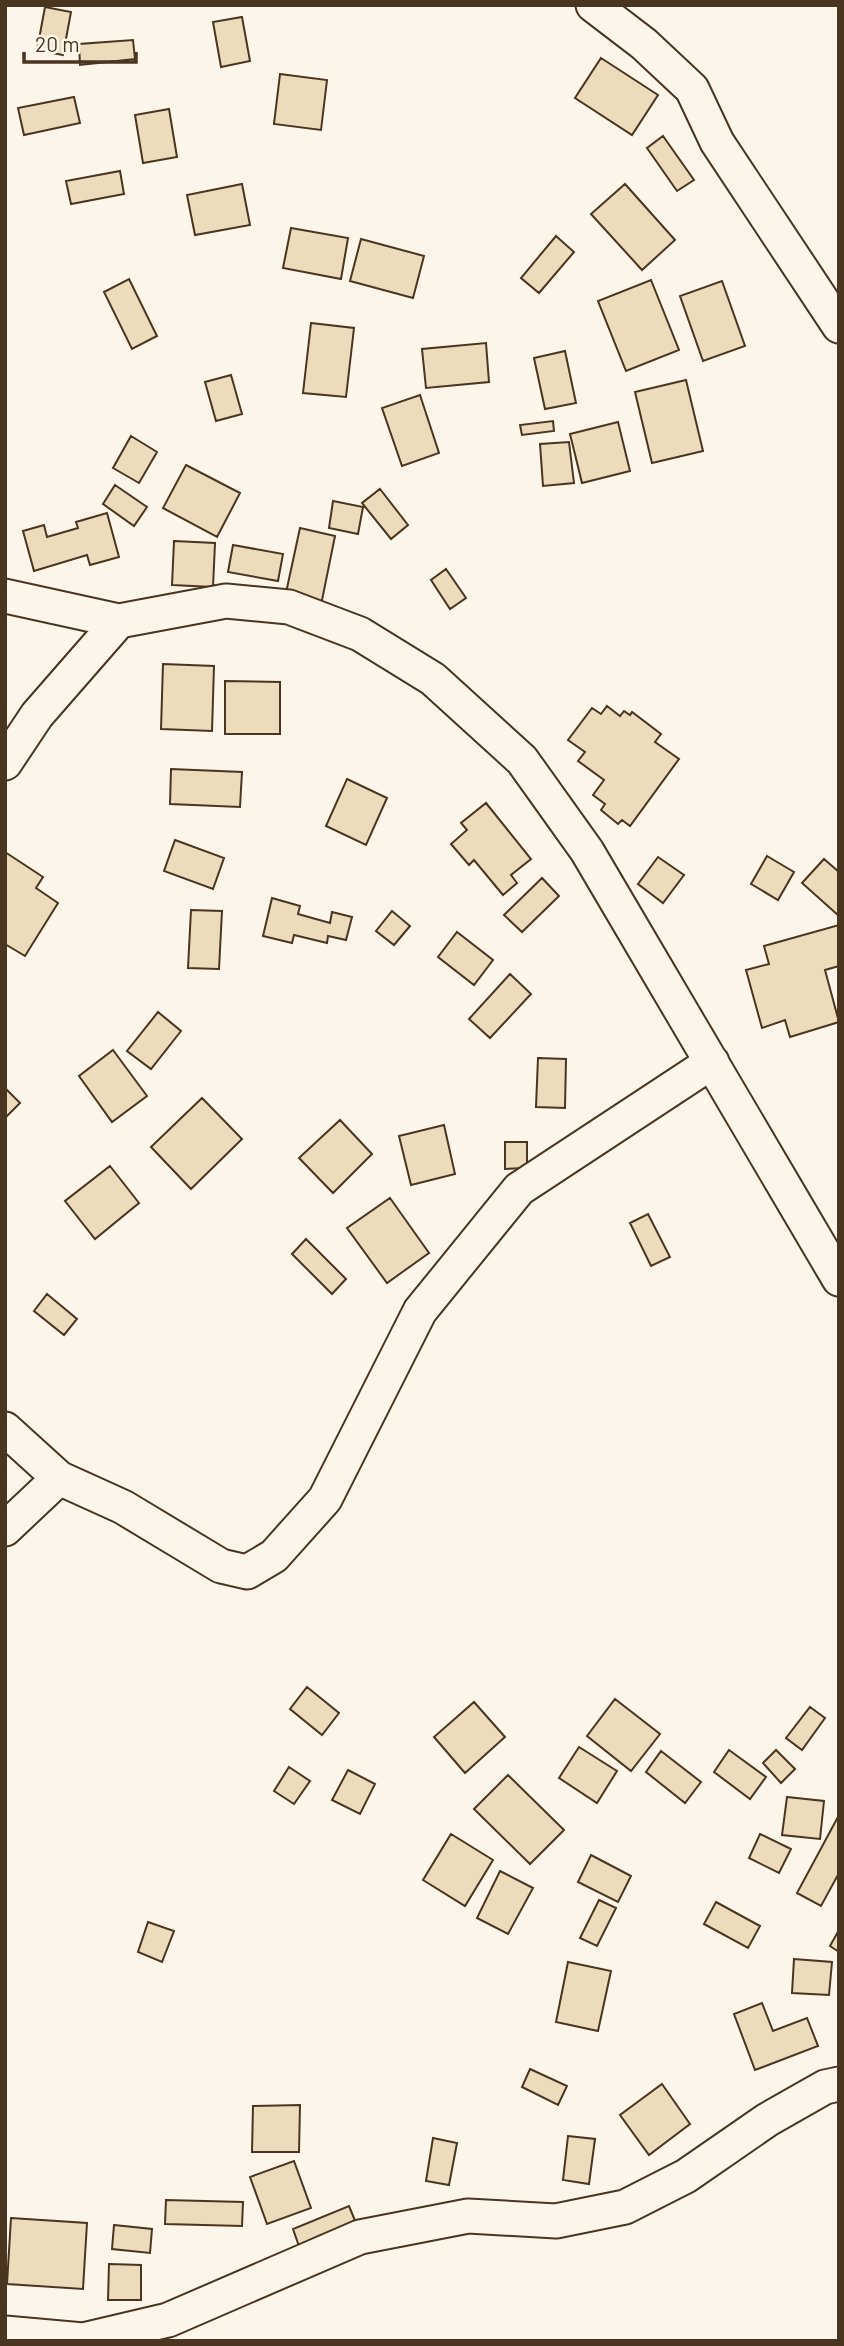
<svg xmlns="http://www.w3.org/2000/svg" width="844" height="2346" font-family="Barlow,sans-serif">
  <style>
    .building { fill: #ecdcbc; stroke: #4a3520; stroke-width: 2 }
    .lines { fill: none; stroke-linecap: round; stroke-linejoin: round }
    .street-casing { stroke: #4a3520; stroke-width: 37 }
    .street { stroke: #fbf6e9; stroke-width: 33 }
  </style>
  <rect width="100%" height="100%" fill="#fbf6e9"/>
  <path class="building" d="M45,7L71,12L63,55L37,50Z
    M242,17L250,61L221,67L213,22Z
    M133,40L135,59L80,65L79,44Z
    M601,58L658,95L632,135L575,98Z
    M280,74L327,80L321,130L274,124Z
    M74,97L80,123L24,135L18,108Z
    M169,109L177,157L143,163L135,115Z
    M663,136L694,180L677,191L647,148Z
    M120,171L124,194L71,204L66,181Z
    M242,184L250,225L195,235L187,195Z
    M625,184L675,240L642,270L591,214Z
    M291,228L348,238L341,279L283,268Z
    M556,236L574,252L539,293L521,278Z
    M361,239L424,256L413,298L350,281Z
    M129,279L157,336L132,349L104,292Z
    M651,280L679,350L626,371L598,301Z
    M722,281L745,346L703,361L680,296Z
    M311,323L354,328L346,397L303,393Z
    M486,343L489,382L426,388L422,349Z
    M565,351L576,403L545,409L534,358Z
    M231,375L242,414L216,421L205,382Z
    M686,380L703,451L652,463L635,392Z
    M420,395L439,453L402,466L382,408Z
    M553,421L554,431L522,435L520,425Z
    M618,422L630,471L582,483L570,434Z
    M131,436L157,452L139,483L113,468Z
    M569,442L574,483L543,486L540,444Z
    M186,465L240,493L217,537L163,508Z
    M115,485L147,507L134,526L103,504Z
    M380,489L408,525L391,539L362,503Z
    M333,501L363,507L358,534L329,528Z
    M107,513L119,557L90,565L87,555L34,571L23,531L44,525L47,537L78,528L76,522Z
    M300,528L335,536L320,610L284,602Z
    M174,541L215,543L213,587L172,585Z
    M233,545L283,554L278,581L228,572Z
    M446,569L466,598L450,609L431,580Z
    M163,664L214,666L212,731L161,729Z
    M225,681L280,682V734H225Z
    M607,706L620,716L624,711L630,715L632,712L661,734L655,742L679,759L630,826L622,820L618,824L601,810L605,804L593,795L604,780L578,761L585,752L568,740L592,708L601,714Z
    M171,769L242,772L240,807L170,804Z
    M347,779L387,798L366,845L326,826Z
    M486,803L531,859L511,875L517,883L503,895L474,860L469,865L451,844L467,830L461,823Z
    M175,840L224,858L213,889L164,871Z
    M5,852L43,877L36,888L58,903L25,956L5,944Z
    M767,856L794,872L778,900L751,884Z
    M658,857L684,875L663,903L638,884Z
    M824,859L839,872V916L802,883Z
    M542,878L559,896L522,932L504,915Z
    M272,898L300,906L298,914L330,923L332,912L352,917L346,940L328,936L327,943L294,935L292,943L263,936Z
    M191,910L222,911L219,969L188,968Z
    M392,911L410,926L394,945L376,931Z
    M839,925V966L825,970L839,1022L790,1037L785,1020L762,1028L746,970L769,964L764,946Z
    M457,932L493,960L474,985L438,957Z
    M510,974L531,994L490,1038L469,1019Z
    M158,1012L181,1031L151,1069L127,1051Z
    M113,1050L147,1096L112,1122L79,1076Z
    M538,1058L566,1059L565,1108L536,1107Z
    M5,1088L20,1103L5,1118Z
    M202,1098L242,1139L191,1189L151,1147Z
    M340,1120L372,1154L333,1193L299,1158Z
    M444,1125L455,1174L411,1185L399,1136Z
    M505,1142H527V1168L505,1169Z
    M110,1166L139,1203L95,1239L65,1201Z
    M390,1198L429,1253L387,1283L347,1228Z
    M648,1214L670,1257L651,1266L630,1223Z
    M306,1239L346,1279L332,1294L292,1254Z
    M47,1294L77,1319L64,1335L34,1311Z
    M307,1687L339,1713L322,1735L290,1709Z
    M615,1699L660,1734L631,1771L587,1736Z
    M474,1702L505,1737L465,1773L434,1737Z
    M810,1707L825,1718L802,1750L786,1738Z
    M579,1747L617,1771L597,1803L559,1778Z
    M729,1750L766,1777L750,1799L714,1772Z
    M776,1750L795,1769L781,1783L763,1763Z
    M661,1751L701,1782L685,1803L646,1772Z
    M289,1767L310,1781L294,1804L274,1791Z
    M348,1770L375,1784L360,1814L332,1800Z
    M508,1775L564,1830L530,1864L474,1809Z
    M787,1797L824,1801L820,1839L782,1835Z
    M839,1815V1873L821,1906L797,1893Z
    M451,1834L493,1860L465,1906L423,1880Z
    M760,1834L791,1849L779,1873L749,1858Z
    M591,1855L631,1876L618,1902L578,1882Z
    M500,1871L533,1888L508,1934L477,1918Z
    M599,1900L616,1908L597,1946L580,1938Z
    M716,1902L760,1926L748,1948L704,1924Z
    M148,1922L174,1931L162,1962L138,1952Z
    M839,1930V1952L830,1946Z
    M794,1959L832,1962L829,1995L792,1993Z
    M568,1962L611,1971L598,2031L556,2022Z
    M762,2003L773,2031L807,2018L818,2046L755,2070L734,2014Z
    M530,2069L567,2086L558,2105L522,2087Z
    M662,2084L690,2124L649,2155L620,2115Z
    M300,2105L299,2152H252L253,2106Z
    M568,2136L595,2139L589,2184L563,2180Z
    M433,2138L457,2143L449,2185L426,2181Z
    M294,2161L311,2208L267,2224L250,2177Z
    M166,2200L243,2202L242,2226L165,2224Z
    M349,2206L358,2228L301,2252L293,2229Z
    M11,2218L87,2223L83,2289L7,2284Z
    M114,2225L152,2229L150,2253L112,2249Z
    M109,2264L141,2265V2300H108Z"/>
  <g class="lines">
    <defs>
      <path id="street" d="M593,5L644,44L692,89L717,142L839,326
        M5,596L119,621
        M5,763L37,715L119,621L226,601L289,607L360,634L433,679L522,760L587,851L839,1279
        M5,1429L59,1478L123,1507L221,1566L247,1572L274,1556L325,1499L420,1311L519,1189L712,1062
        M5,1529L59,1478
        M5,2333L83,2340L168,2320L360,2237L468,2216L556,2221L625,2207L686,2176L767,2120L825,2087L839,2084"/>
    </defs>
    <use href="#street" class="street-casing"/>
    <use href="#street" class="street"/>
  </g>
  <rect width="844" height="2346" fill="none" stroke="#4a3520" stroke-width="14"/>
  <path d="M24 52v10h112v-10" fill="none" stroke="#4a3520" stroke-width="3.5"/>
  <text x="35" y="52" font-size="21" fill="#4a3520" stroke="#fbf6e9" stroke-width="5" paint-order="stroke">20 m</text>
</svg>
